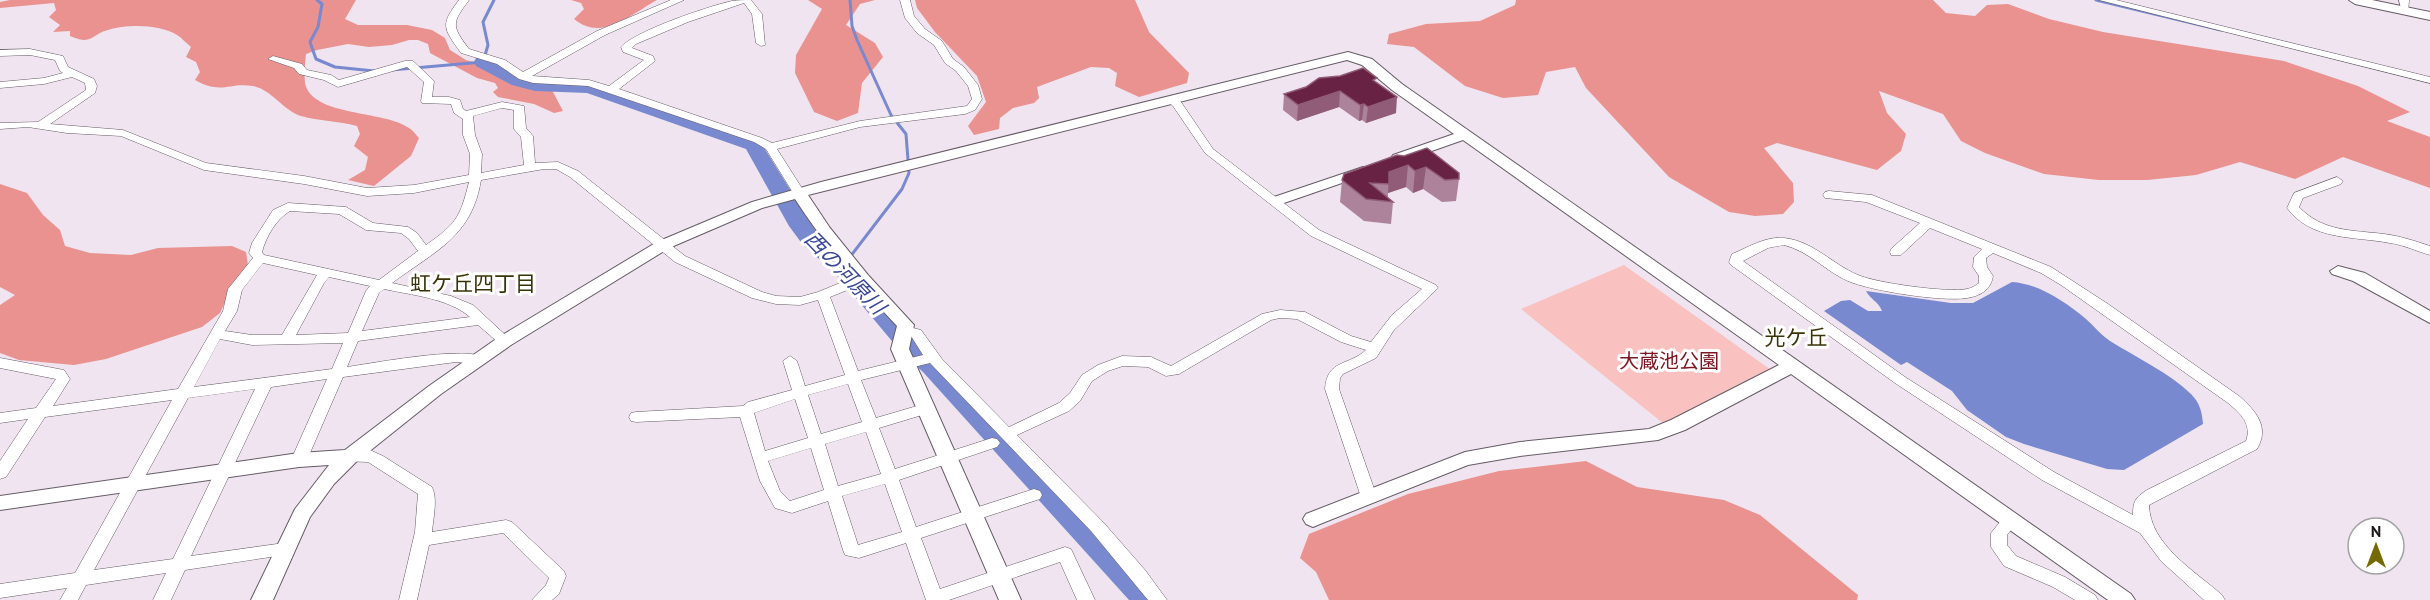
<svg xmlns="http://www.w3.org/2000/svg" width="2430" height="600" font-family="'PT Sans','Noto Sans JP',sans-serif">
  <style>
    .green { fill: #f9c2c0 }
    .forest { fill: #ea9290 }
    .water { fill: #7889cf }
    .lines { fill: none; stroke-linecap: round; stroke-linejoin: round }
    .stream { stroke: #7889cf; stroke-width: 3 }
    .river { fill: #7889cf; fill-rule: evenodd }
    .minor-casing { stroke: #655c65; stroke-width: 1 }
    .tertiary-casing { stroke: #655c65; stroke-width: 2 }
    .minor { fill: #fff; fill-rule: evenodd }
    .tertiary { fill: #fff; fill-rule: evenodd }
    .wall { fill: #ac839a }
    .shaded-wall { fill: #905c77 }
    .building { fill: #682244; stroke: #905c77; stroke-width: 1.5 }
    .labels { text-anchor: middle; stroke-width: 6; stroke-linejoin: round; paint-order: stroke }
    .park-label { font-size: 20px; fill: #7f1723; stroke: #fff }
    .water-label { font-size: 21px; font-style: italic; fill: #39469b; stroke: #fff }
    .neighbourhood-label { font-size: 21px; fill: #393308; stroke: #fff }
  </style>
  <rect width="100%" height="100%" fill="#efe4ef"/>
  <path class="green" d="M1624,265L1771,370L1664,424L1521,309Z"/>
  <path class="forest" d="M10,0H356L345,19L358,25H407L432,30L445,38L450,50L466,60L500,70L517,82L552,90L563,111L554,113L534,104L498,97L493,92L498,88L495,83L477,78L430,53L428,44L418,40H409L392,45L369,47L348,44L317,50L306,54C305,63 304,74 305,83C312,117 384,110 409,128C413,130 416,135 419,138L411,156L374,186L348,180L365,170L368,157L354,146L360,134L357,126C338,121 319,121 301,116C284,111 271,89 253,86C228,82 222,95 195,80L200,72L196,62L186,57L191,47C186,43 182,38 177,35C160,24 127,24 108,30C91,34 93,46 70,36V31L53,32L60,25L49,17L56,10L54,3L0,8V2Z
    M571,0H657C630,15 602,42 574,19L584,9L581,3Z
    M808,0H875L860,4L846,25L875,43L883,57L862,83L858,113L837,121L814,112L795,73L796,55L822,9Z
    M915,0H1135L1149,32L1189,73L1187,83L1139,97L1115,86L1117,73L1109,68L1091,67L1037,87L1039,98L1034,103L1013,108L1000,118L999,129L974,135L968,126L986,102L977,76L935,32L917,8Z
    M1516,0H1933L1946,13L1975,16L1987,5L2008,4L2049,19L2103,32L2284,61L2358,86L2410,112L2387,121L2430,137V188L2343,157L2295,179L2240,162L2196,175L2147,180H2099L2044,174L1985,153L1961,141L1943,114L1879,91L1887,113L1906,134L1901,151L1877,170L1777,143L1764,148L1793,183L1794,202L1783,214L1755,216L1729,212L1669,177L1586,88L1575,67L1546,72L1538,95L1503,98L1465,86L1414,47L1387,44L1389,34L1426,24L1480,21L1515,5Z
    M0,184L27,193L43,215L60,230L65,246L90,253L131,255L158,248L232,246L246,252L248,265L231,289L220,313L202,327L106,359L74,365L19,360L0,353V305L15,295L0,287Z
    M1586,461L1637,487L1724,500L1760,515L1858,595L1857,600H1329L1316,572L1300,558L1309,534L1408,494L1499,471Z"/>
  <path class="water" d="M2012,282C2040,284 2065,302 2086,319C2094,326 2101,335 2110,341C2137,358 2168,372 2191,394C2200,403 2202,412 2203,424L2124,470L2107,469L2024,444L2006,437L1967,410L1952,391L1907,362L1901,365L1824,311L1841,301L1850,300L1868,311H1882C1879,302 1870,299 1866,291L1951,303H1973Z"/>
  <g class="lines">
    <path class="stream" d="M317,0L322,4L318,27L310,42L316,59L335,67L374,71
      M850,0L852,26L857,40L891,115L906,134L909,173L902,189L850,257
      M2096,0L2221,30
      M391,70L483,62L488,45L483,22L494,0"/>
    <path class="river" d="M483,56C502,61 516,75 535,79L596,83L760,141L819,236L850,262L920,341L941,360L1145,575L1161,600H1129L923,372L902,353L834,272L803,245L789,226L746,149L587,93L535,91L512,85L476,66L474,62L476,58Z"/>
    <defs>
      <path id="minor" d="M459,0H469C452,23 451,25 469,49L505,60L523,72L597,31L671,0H684L605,35L532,76L589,80L609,86L644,60L623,52L621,47C635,31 709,6 732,1C738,0 745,0 751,0L762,14L765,45L761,46L756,43L752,14L744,3L688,22L636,44L632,48L653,56L655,61L619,89L762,138L772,143L860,121L967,106L972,99L968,86L956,71L945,63L934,45L917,33L905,18L900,0H910L914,16L925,29L942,41L953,59L964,67L978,85L982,99L975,110L965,114L860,127L777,149L805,193L799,197L795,196L766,149L754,142L588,86L533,83L519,79L497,64L461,53C443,28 440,25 459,0Z
        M2099,0H2116L2430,77V83Z
        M2399,0H2409L2408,13H2402Z
        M30,49L63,56L68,67L94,79L97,86L95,93L50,124L123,130L206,163L304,176L367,188L414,185L469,175L470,154L463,135V119L454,113L451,104L422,103L421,101L424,82L407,67L338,87L324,80L299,74L294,68L268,59L273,56L302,64L307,70L331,75L339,80L405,61H413L434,81L432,97H449L460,100L463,109L466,111L502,102L524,106L526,128L533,136L535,163L558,162L578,171L685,256L762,292L776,296L800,297L818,292L857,276H867L869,279L867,282L830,297L858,371L923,355L911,336L900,333L898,330L905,326L921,330L942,359L1009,427L1059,403L1070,393L1082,375L1098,365L1122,356L1151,357L1171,366L1262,314L1280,310L1305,312L1351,336L1371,342L1392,315L1422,289L1311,236L1205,153L1173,106L1165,99L1166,97H1174L1181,102L1213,149L1319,230L1436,285L1438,288L1394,330L1376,358L1343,374L1340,378L1339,389L1377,497L1375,501L1369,503L1363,501L1361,497L1325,389C1327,359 1349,366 1366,350L1341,342L1297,319L1280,318L1271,320L1179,374L1166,376L1148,367L1123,366L1108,371L1092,381L1080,401L1069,411L1017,435L1103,522L1145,570L1167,600H1148L1091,531L930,363L861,380L876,418L927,403L932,404L934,408L932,412L879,428L895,469L992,438L997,439L1000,443L997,447L899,480L916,527L1034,489L1040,491L1042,495L1040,499L921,538L940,589L1065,547L1071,549L1095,600H1077L1060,562L949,600H926L906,543L859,558L845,555L843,550L828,501L792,513L775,508L760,481L740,417L636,422L631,421L629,417L631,413L636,412L743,406L748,402L792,390L783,361L790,356L797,361L805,386L845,375L818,300L800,305L776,304L752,298L675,262L570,177L556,169H544L481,180C472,237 435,251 392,283L451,296L473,305L512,341L505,346L500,344L478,325L358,341L347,367C369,364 473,344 485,359L478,364L456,362L343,377L307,460L304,464H294L291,460L327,379L271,387L191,556L284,543L290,544L292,549L290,554L185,570L171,600H153L166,573L86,585L78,600H60L67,588L0,598V584L75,573L172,400L45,417L6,477L0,479V461L28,419L0,423V413L36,408L56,379L0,368V358L64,370L70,379L53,406L178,389L223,311L228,289L253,258L249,253L252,243L273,210L288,203L346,207L373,223L408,227L417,233L426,245C456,224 460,218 469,182L414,193L367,196L304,184L204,170L121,136L67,133L28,127L0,129V123L38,122L86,90L85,83L72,77L44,84L0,88V82L44,78L63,73L60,71L55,60L30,55L0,56V50ZM502,108L514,110V129L521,137L524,165L481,173L482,154L475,135L473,116ZM290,211L339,214L366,230L401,233L409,239L418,251L379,280L264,255L262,252C266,237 276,219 290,211ZM263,263L317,275L282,335H252L225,331L237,311L242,290ZM329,277L370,286L366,291L348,333L296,335L324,283ZM384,289C411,295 448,298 470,317L362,331L379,293ZM220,339L252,345L343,343L332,369L194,387ZM848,384L862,422L821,434L808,395ZM255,389L173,559L94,570L188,398ZM795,399L808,438L765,451L754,413ZM866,432L881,474L838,486L825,444ZM811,448L824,490L790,501L780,491L768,461ZM885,484L902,532L858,545L842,496Z
        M2337,177L2343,181L2341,184L2303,198L2299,207C2323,232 2352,230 2384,234C2400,236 2415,241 2430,246V255C2416,251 2404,245 2390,243C2353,236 2312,241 2287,208L2294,193Z
        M1829,191L1872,195L2051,267L2108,304L2239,396C2256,411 2270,427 2257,449L2149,505C2150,545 2195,571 2222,595L2225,600H2204L2161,561L2140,533L2042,480L1895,383L1731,265L1729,262L1732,254C1749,247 1766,236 1784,238C1813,241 1832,264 1858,275C1876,283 1948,293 1967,289C1972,288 1975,286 1979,283V276L1973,267L1974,257L1982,249L1930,228L1901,255H1891L1890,252L1891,249L1920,223L1866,202L1825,198L1823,195L1825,192ZM1784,245C1809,251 1825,271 1848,281C1871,291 1943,302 1967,298C1980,296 1991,290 1993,276L1987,267L1986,258L1993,253L2041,273L2061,285L2228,403C2241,414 2252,424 2246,441L2147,490C2135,498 2133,501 2133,515L2054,472L1905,377L1743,261L1768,248Z
        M370,450L383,456L432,487C438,499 433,519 432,532L506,520L512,522L564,571L566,576L559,594L552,600H532L546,585L549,578L503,533L429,545L417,600H399L415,532L418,494L368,462L344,461L341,457L344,453Z
        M2010,515L2016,517L2018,521L2007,535V545L2016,556L2065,577L2095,595L2098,600H2075L2053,587L2004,566L1991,547V533L2004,517Z"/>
      <path id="tertiary" d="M2349,0H2372L2430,12V20L2355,4Z
        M1348,52L1372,59L1402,84L2131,594L2135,600H2108L1791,374L1685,430L1658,440L1520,456L1468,465L1320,524L1313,527L1306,524L1303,519L1306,514L1465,452L1520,442L1649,429L1671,420L1779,365L1463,140L1403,161H1393L1391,158L1393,155L1454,134L1392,90L1362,65L1347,60L808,195L830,228L868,275L914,325L909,349L1021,600H999L891,349L897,326C859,286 825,245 795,199L762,208L669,248L511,345L441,394L356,462L334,484L310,517L273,600H251L295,509L329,465L299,467L0,510V496L299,453L345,450L429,386L499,337L657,242L752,202L821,182Z
        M1363,167L1368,168L1370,171L1368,174L1281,204H1271L1269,201L1271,198Z
        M2338,266L2365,273L2430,311V323L2353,281L2332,274L2330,271Z"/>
    </defs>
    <use href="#minor" class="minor-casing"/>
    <use href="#tertiary" class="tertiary-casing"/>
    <use href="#minor" class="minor"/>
    <use href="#tertiary" class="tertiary"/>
  </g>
  <path class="wall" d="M1377,82L1396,113L1366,123L1362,120L1359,121L1339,107L1297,121L1283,110L1284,94L1306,87Z
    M1397,155L1459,179L1456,201L1442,202L1423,189L1413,193L1406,187L1388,193V198L1393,202L1391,224L1364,221L1340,202L1342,180Z"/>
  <path class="shaded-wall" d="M1340,91L1339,107L1297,121L1298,105Z
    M1397,97L1396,113L1366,123L1368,107Z
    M1364,104L1362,120L1359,121L1360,105Z
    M1408,165L1406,187L1388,193L1389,172Z
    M1426,167L1423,189L1413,193L1415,171Z"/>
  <path class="building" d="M1363,68L1377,78L1373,80L1397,97L1368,107L1364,104L1360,105L1340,91L1298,105L1284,94L1306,87L1319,78L1340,76Z
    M1427,148L1459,173V179L1445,180L1426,167L1415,171L1408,165L1389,172V184L1370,183L1393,202L1366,199L1342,180L1344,174L1397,155L1404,156Z"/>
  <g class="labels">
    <g class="park-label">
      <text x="1669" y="368">大蔵池公園</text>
    </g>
    <g class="water-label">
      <text transform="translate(845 273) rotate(46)" y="7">西の河原川</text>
    </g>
    <g class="neighbourhood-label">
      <text x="473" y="291">虹ケ丘四丁目</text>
      <text x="1796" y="345">光ケ丘</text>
    </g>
  </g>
  <g transform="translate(2376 546)"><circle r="28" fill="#ffffff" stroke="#a3a2a3" stroke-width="1.5"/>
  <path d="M0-4.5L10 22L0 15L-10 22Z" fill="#756a02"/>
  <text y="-9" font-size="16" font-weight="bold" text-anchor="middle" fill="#1a161a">N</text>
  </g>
</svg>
